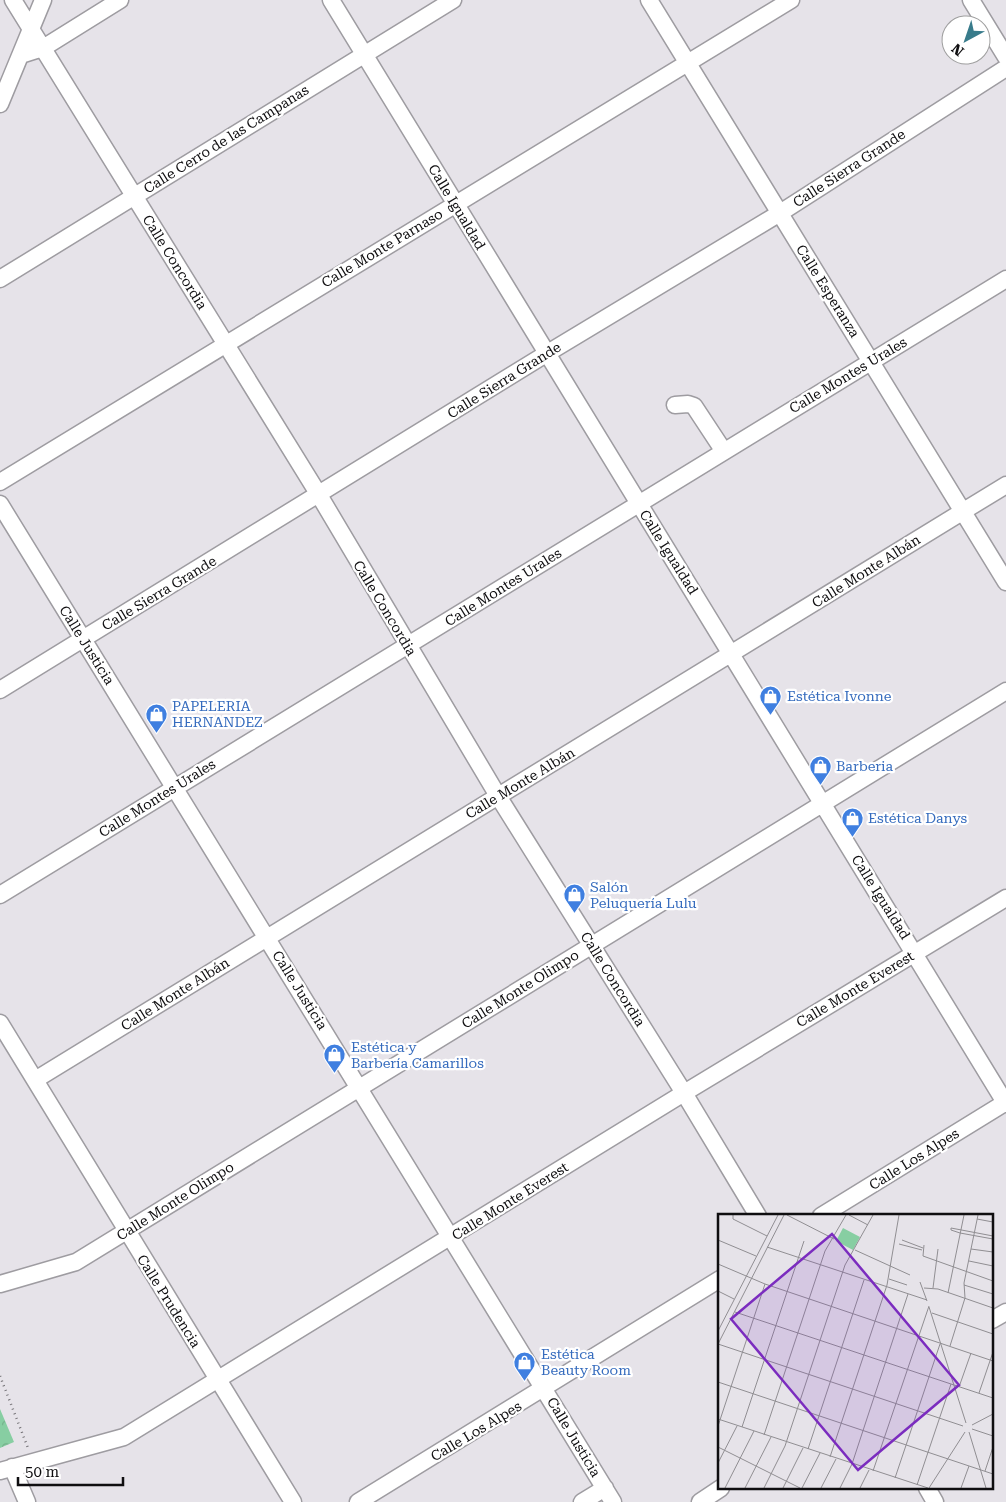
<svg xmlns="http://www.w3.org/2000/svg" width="1006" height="1502" font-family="'Roboto Serif',serif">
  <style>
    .forest { fill: url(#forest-crowns) }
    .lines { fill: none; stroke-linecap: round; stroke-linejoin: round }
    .minor-casing { stroke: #9e9ca1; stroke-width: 19 }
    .path { stroke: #777579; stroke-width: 2.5; stroke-dasharray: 1 4; stroke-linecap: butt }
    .minor { stroke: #fff; stroke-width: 16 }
    .labels { text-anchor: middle; stroke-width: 4.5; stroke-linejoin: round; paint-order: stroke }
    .street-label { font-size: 14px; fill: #0f0e10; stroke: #fff }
    .shop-label { font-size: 14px; fill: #366cbe; stroke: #fff; text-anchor: start }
    .inset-road { fill: none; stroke: #908e92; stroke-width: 1 }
    .view { fill: #7b2cbf; fill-opacity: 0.15; stroke: #7b2cbf; stroke-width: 2.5 }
    .inset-edge { fill: none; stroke: #0f0e10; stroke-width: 2.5 }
  </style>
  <defs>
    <pattern id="forest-crowns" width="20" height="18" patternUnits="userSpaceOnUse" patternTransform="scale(1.25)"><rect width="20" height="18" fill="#87cea2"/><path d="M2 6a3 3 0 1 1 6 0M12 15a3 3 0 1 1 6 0" fill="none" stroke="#73b08a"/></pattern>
  </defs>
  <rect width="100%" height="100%" fill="#e6e3e9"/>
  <path class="forest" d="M0,1409L14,1442L0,1448Z"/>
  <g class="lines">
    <defs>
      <path id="minor" d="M13,0L319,495L498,796L684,1093L758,1216
        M331,0L1006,1104
        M649,0L1006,582
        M971,0L1006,57
        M21,55L43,48L120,0
        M0,104L43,0
        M0,279L453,0
        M675,405L688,404L694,406L723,450
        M0,482L791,0
        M0,504L613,1502
        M0,690L546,354L780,213L1006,68
        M0,895L1006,279
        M0,1023L293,1502
        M35,1080L1006,485
        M821,1216L1006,1102
        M0,1284L76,1262L1006,691
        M992,1320L1006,1312
        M12,1467L27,1502
        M0,1471L124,1437L684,1093L1006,898
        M927,1488L935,1502
        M358,1502L720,1279
        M582,1502L605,1488
        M700,1502L721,1488"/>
    </defs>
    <use href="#minor" class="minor-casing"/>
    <path class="path" d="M0,1376L28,1448"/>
    <use href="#minor" class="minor"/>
  </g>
  <defs>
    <symbol id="shop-pin" viewBox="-11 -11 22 30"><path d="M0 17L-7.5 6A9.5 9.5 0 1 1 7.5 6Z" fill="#3f7fe0" stroke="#fff"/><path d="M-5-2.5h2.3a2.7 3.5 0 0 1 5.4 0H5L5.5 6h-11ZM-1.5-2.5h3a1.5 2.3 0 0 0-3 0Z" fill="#fff"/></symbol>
  </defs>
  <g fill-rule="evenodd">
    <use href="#shop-pin" x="758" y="684" width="25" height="34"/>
    <use href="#shop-pin" x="144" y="702" width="25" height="34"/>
    <use href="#shop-pin" x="808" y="754" width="25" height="34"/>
    <use href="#shop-pin" x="840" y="806" width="25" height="34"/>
    <use href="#shop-pin" x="562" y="882" width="25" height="34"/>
    <use href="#shop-pin" x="322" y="1042" width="25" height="34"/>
    <use href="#shop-pin" x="512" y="1350" width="25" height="34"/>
  </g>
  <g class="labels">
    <g class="street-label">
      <text transform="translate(226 139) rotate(-32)" y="5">Calle Cerro de las Campanas</text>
      <text transform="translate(849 168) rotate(-33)" y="5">Calle Sierra Grande</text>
      <text transform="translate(457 207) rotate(59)" y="5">Calle Igualdad</text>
      <text transform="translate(382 248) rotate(-31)" y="5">Calle Monte Parnaso</text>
      <text transform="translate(175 262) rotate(58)" y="5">Calle Concordia</text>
      <text transform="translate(828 291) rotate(58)" y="5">Calle Esperanza</text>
      <text transform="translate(848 375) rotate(-31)" y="5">Calle Montes Urales</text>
      <text transform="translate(504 380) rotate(-32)" y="5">Calle Sierra Grande</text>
      <text transform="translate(669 552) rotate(58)" y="5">Calle Igualdad</text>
      <text transform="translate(866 571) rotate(-32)" y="5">Calle Monte Albán</text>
      <text transform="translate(503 587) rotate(-32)" y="5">Calle Montes Urales</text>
      <text transform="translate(159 593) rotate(-31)" y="5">Calle Sierra Grande</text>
      <text transform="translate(385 608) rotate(59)" y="5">Calle Concordia</text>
      <text transform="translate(87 645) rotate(58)" y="5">Calle Justicia</text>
      <text transform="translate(520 783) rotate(-31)" y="5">Calle Monte Albán</text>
      <text transform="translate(157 798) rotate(-32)" y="5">Calle Montes Urales</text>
      <text transform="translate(881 897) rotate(58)" y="5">Calle Igualdad</text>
      <text transform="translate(613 979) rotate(58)" y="5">Calle Concordia</text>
      <text transform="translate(520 989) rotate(-32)" y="5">Calle Monte Olimpo</text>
      <text transform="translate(855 989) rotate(-31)" y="5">Calle Monte Everest</text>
      <text transform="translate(300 990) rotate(58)" y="5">Calle Justicia</text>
      <text transform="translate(175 994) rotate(-32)" y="5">Calle Monte Albán</text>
      <text transform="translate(914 1159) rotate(-32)" y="5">Calle Los Alpes</text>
      <text transform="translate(175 1201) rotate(-32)" y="5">Calle Monte Olimpo</text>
      <text transform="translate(510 1201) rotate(-32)" y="5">Calle Monte Everest</text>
      <text transform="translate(169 1301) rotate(58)" y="5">Calle Prudencia</text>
      <text transform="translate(476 1431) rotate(-31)" y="5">Calle Los Alpes</text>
      <text transform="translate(574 1437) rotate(59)" y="5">Calle Justicia</text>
    </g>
    <g class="shop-label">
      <text x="787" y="701">Estética Ivonne</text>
      <text x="172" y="711">PAPELERIA<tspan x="172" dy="16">HERNANDEZ</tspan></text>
      <text x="836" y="771">Barberia</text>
      <text x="868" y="823">Estética Danys</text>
      <text x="590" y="892">Salón<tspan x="590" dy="16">Peluquería Lulu</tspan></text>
      <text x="351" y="1052">Estética y<tspan x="351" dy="16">Barbería Camarillos</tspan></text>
      <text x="541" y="1359">Estética<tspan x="541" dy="16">Beauty Room</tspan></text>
    </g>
  </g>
  <g transform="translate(718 1214)">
    <rect width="275" height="275" fill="#e6e3e9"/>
    <path d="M125,14L142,23L135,36L118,27Z" fill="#87cea2"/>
    <path class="inset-road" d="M15,1V5L49,22M69,1L116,25M131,1L150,11M259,5L275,8M233,14V16L242,19L275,25M233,14L275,22M0,26L38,42M184,26L205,34M181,30L204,36M206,31L205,42L275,67M49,33L209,86M253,35L275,38M137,36L192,61M251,47L275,52M0,50L47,70L275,147M171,65L189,71M202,68L209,87M246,71L275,80M206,74L220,75L275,94M215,74L220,35M0,77L16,85M230,79L246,1M211,93L248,209M17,98L275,184M214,99L275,120M0,117L60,1M0,130L245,212M0,130L66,1M232,132L247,84L246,69L260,1M0,168L275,260M241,173L253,139M261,179L275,138M0,205L210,274M254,211L275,200M0,212L47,70M24,213L86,27M254,215L275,222M251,218L268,274M46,221L107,37L128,1M0,233L82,274M90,235L146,66M112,243L169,71L181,1M0,249L19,212M155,257L211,92M267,257L275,233M177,264L222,130M199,271L233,170M7,274L36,217M27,274L53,223M46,274L67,232L127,51L155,1M65,274L85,234M84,274L102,239M103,274L118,245M122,274L134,250L190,80M142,274L151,256M211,274L247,218M243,274L251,252"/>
    <path class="view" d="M114,20L241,171L140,256L13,105Z"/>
    <rect width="275" height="275" class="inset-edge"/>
  </g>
  <g transform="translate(966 40) rotate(220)"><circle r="24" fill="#ffffff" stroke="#9f9f9f"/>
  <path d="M0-4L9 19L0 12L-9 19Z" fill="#387b8b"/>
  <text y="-8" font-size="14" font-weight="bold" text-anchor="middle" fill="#0f0e10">N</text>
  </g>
  <path d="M18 1477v8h105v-8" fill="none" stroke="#0f0e10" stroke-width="2.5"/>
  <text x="25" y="1477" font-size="15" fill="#0f0e10" stroke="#ffffff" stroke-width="4" paint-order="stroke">50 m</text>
</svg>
